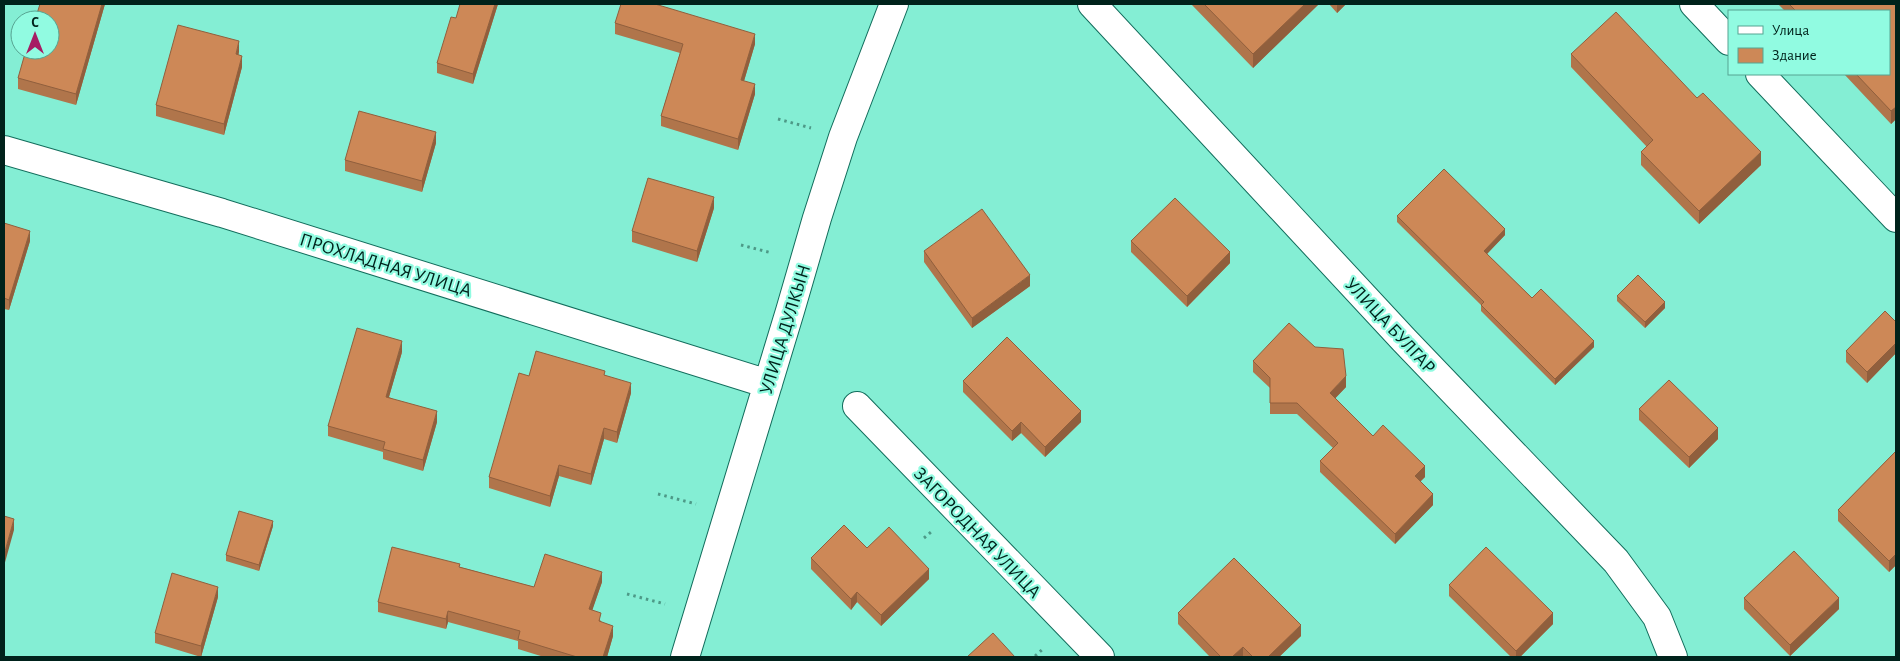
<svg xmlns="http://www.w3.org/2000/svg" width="1900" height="661" font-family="'Alegreya Sans',sans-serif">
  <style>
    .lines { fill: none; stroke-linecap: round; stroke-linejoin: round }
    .street-casing { stroke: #126d5c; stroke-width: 30 }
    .path { stroke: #4d9987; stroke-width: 3; stroke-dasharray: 2.5 4; stroke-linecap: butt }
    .street { stroke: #fff; stroke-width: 28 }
    .wall { fill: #b0754b }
    .shaded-wall { fill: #905f3d }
    .building { fill: #cd8857; stroke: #905f3d }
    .labels { text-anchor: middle; stroke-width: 4.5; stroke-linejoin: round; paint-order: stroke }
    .street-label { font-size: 19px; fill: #00221b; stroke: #91fbe1 }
  </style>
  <rect width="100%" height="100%" fill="#84eed4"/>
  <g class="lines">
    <defs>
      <path id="street" d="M1092,4L1404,340L1616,561L1657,617L1673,657
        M1694,4L1729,41
        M1760,74L1896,218
        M4,150L222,213L768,384
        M857,406L1100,657
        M685,657L790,311L817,218L843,137L894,4"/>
    </defs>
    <use href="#street" class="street-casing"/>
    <path class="path" d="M778,119L811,128
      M741,245L772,253
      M658,494L696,504
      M924,538L931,532
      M627,594L665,604
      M1035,656L1044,648"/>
    <use href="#street" class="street"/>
  </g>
  <path class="wall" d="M105,4L76,105L18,89V78Z
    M498,4L473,84L437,73V63L456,18Z
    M1191,4H1319L1253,68Z
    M1329,4H1346L1337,13Z
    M1778,4H1896V119L1891,124L1844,74H1889V11H1785Z
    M615,23L755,44L744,81L755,94L738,150L661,126V116L680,53L615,34Z
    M239,52L238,55L242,67L224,135L156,116V105Z
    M1571,54L1761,165L1699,224L1641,165V152L1647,147L1571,67Z
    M436,143L422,192L345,171V160Z
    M714,208L697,262L632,242V231Z
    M1397,216L1505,235L1487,254L1532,298L1594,347L1555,385L1481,311V305L1397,222Z
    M4,223L30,241L9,310L4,309Z
    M1131,241L1230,263L1187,307L1131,252Z
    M924,251L1030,286L972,328L924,262Z
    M1617,296L1665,308L1645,328L1617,301Z
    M1896,322V353L1867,383L1846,362V351Z
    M402,352L389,397L437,422L423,471L383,459V452L328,436V426Z
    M1253,361L1346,387L1335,398L1373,436L1425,477L1420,481L1433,505L1395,544L1320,472V461L1333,448L1297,414H1270V388L1253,372Z
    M605,375L631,393L617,443L604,439L591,485L559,476L550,507L489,488V477L529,376Z
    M963,381L1081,422L1045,457L1021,433L1012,441L963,392Z
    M1639,409L1718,439L1689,468L1639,420Z
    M1896,451V565L1889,572L1838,521V510Z
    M273,526L259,571L226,561V555Z
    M867,548L929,579L881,626L857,602L851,610L811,569V558Z
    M460,567L534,587L602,582L592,610L613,636L607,657H544L518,649V641L448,622L446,629L378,612V602Z
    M1449,585L1553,624L1520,657H1511L1449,596Z
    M218,597L201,657L155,643V633Z
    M1744,598L1839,609L1790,656L1744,609Z
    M1178,613L1301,636L1279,657H1210L1178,624Z"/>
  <path class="shaded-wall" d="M102,4H105L76,105V94Z
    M495,4H498L473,84V74Z
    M1305,4H1319L1253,68V54Z
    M1337,4H1346L1337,13Z
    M755,34V44L741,91V80Z
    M239,41V52L236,65V54Z
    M242,56V67L224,135V124Z
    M755,84V94L738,150V139Z
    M1896,107V119L1891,124V111Z
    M436,132V143L422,192V181Z
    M1761,152V165L1699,224V211Z
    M714,197V208L697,262V251Z
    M1505,229V235L1484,257V251Z
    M30,231V241L9,310V300Z
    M1230,252V263L1187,307V296Z
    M1030,275V286L972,328V318Z
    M1665,302V308L1645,328V322Z
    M402,341V352L386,407V397Z
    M1594,341V347L1555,385V379Z
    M1896,343V353L1867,383V372Z
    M1346,376V387L1330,404V393Z
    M631,383V393L617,443V432Z
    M437,411V422L423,471V460Z
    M1081,411V422L1045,457V447Z
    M1021,422V433L1012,441V431Z
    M604,428V439L591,485V474Z
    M1718,428V439L1689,468V457Z
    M559,465V476L550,507V496Z
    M1425,466V477L1415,487V476Z
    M1433,494V505L1395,544V534Z
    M14,519V530L4,566V555Z
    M273,521V526L259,571V565Z
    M1896,554V565L1889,572V561Z
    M929,569V579L881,626V615Z
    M602,572V582L589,620V609Z
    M218,587V597L201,657V646Z
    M857,592V602L851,610V599Z
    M1839,598V609L1790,656V645Z
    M448,611V622L446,629V619Z
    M1553,613V624L1520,657H1516V651Z
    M1301,625V636L1279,657H1268Z
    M613,626V636L607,657H603Z
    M1243,647V657H1232Z"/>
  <path class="building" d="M40,4H102L76,94L18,78L26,50H50V20H35Z
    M460,4H495L473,74L437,63L451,17L456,18Z
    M621,4H655L755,34L741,80L755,84L738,139L661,116L683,44L615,23Z
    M1204,4H1305L1253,54Z
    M1789,4H1896V107L1891,111L1856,74H1889V11H1796Z
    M1616,12L1697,98L1703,93L1761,152L1699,211L1641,152L1653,140L1571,54Z
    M178,25L239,41L236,54L242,56L224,124L156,105Z
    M359,111L436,132L422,181L345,160Z
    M1444,169L1505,229L1484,251L1532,298L1541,289L1594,341L1555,379L1481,305L1484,302L1397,216Z
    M648,178L714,197L697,251L632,231Z
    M1175,198L1230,252L1187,296L1131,241Z
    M982,209L1030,275L972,318L924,251Z
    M4,223L30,231L9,300L4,298Z
    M1638,275L1665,302L1645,322L1617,296Z
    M1885,311L1896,322V343L1867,372L1846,351Z
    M1289,323L1315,347L1343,349L1346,376L1330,393L1373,436L1383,425L1425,466L1415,476L1433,494L1395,534L1320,461L1338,443L1297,403H1270V378L1253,361Z
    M357,328L402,341L386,397L437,411L423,460L383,449L385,442L328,426Z
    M1007,337L1081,411L1045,447L1021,422L1012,431L963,381Z
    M536,351L605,371L604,375L631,383L617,432L604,428L591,474L559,465L550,496L489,477L519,373L529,376Z
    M1669,380L1718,428L1689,457L1639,409Z
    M1896,451V554L1889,561L1838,510Z
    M239,511L273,521L259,565L226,555Z
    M4,516L14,519L4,555Z
    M844,525L867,548L889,527L929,569L881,615L857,592L851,599L811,558Z
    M392,547L460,564L459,567L534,587L545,554L602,572L589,609L601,613L599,621L613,626L603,657H577L518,639L520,631L448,611L446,619L378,602Z
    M1486,547L1553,613L1516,651L1449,585Z
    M1794,551L1839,598L1790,645L1744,598Z
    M1234,558L1301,625L1268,657H1253L1243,647L1232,657H1221L1178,613Z
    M172,573L218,587L201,646L155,633Z
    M993,633L1015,657H967Z"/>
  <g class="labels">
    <g class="street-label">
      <text transform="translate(386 264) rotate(17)" y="7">ПРОХЛАДНАЯ УЛИЦА</text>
      <text transform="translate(1391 325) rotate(47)" y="7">УЛИЦА БУЛГАР</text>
      <text transform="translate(784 329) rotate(-73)" y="7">УЛИЦА ДУЛКЫН</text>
      <text transform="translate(978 532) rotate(46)" y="7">ЗАГОРОДНАЯ УЛИЦА</text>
    </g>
  </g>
  <rect width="1900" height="661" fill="none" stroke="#00221b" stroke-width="10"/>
  <rect x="1728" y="10" width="162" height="65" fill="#91fbe1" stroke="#57a492"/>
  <rect x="1738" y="26" width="25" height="8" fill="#ffffff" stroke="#57a492"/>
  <text x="1772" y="35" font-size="15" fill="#00221b">Улица</text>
  <rect x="1738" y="48" width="25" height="15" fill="#cd8857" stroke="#57a492"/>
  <text x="1772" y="60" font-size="15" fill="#00221b">Здание</text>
  <g transform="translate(35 35)"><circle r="24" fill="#91fbe1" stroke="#57a492"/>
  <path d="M0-4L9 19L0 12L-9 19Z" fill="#a61c63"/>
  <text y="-8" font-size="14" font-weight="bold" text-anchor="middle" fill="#00221b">С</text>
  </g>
</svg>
